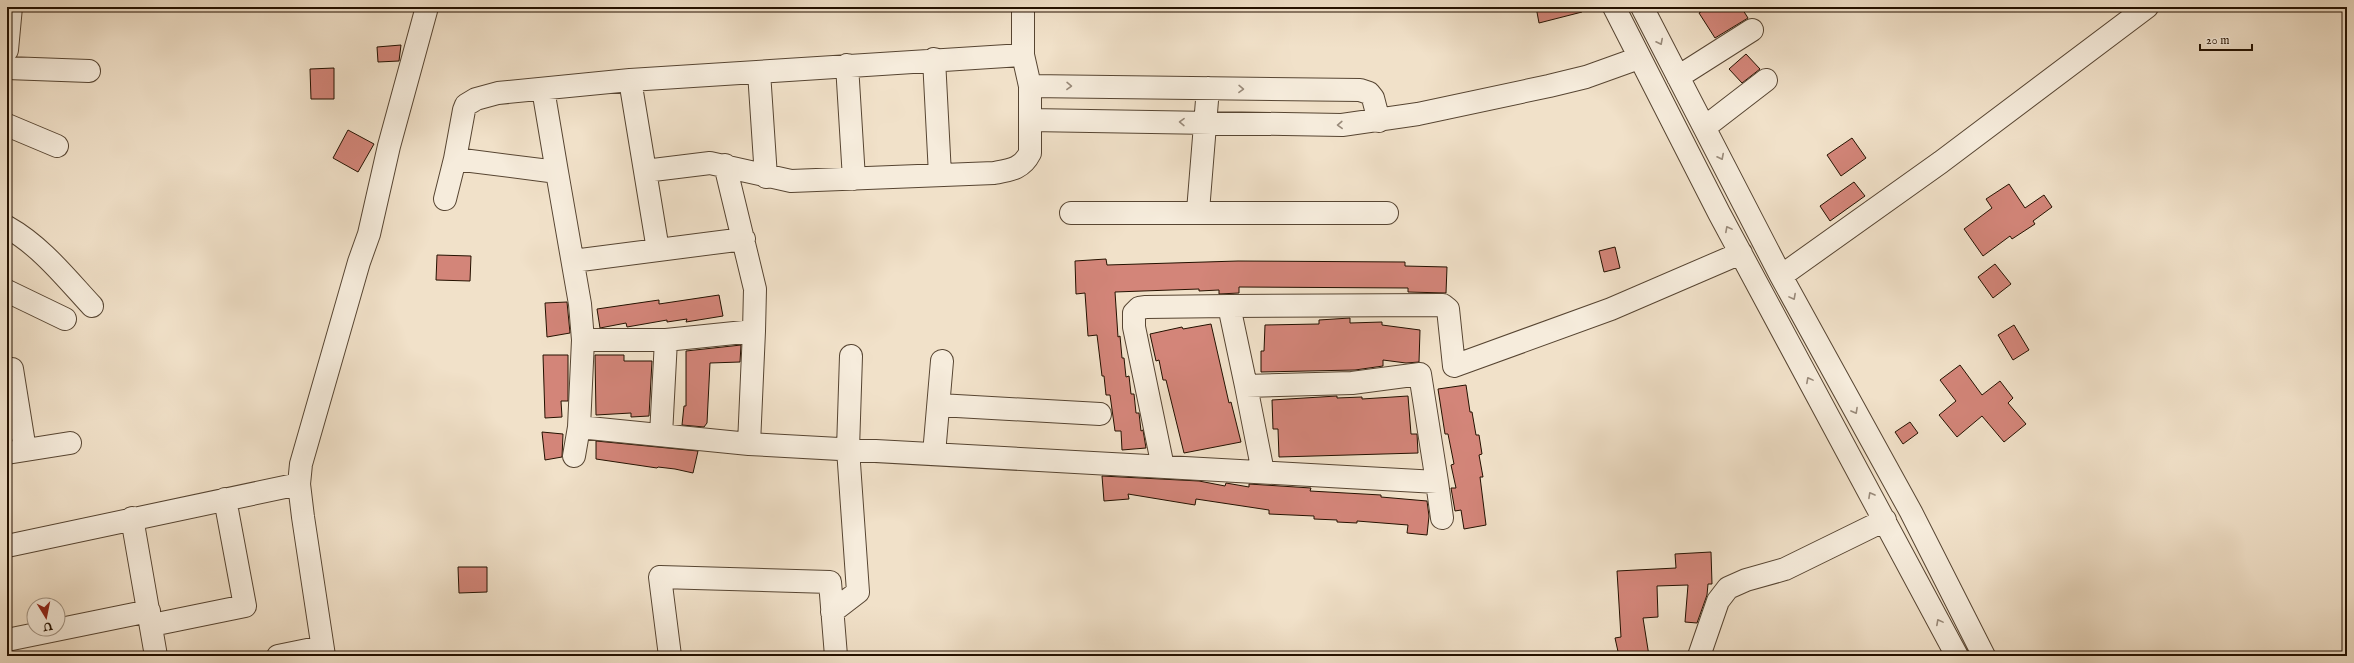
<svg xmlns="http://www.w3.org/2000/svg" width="2354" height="663" font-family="'IM FELL English',serif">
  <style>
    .building { fill: #d38579; stroke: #241100 }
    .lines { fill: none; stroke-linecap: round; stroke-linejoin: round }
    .minor-casing { stroke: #574532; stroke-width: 24 }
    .minor { stroke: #f6ecdc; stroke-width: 22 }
    .oneway { stroke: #988979 }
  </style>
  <rect width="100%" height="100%" fill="#f1e1c9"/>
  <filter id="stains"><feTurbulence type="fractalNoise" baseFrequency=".005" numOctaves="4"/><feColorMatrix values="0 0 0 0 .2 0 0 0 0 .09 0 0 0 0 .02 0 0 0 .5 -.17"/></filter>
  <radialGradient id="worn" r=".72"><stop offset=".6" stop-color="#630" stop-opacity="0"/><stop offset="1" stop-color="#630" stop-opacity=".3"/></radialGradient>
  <path class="building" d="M1536,7H1581L1582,12L1539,23Z
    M1709,7H1741L1748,18L1715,38L1699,13Z
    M401,45L399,61L378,62L377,47Z
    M1746,54L1760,69L1742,83L1729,69Z
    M334,68V99H311L310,69Z
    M348,130L374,144L358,172L333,158Z
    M1852,138L1866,158L1841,176L1827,155Z
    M1854,182L1865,196L1830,221L1820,206Z
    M2009,184L2025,208L2044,195L2052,207L2033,221L2035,224L2012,239L2010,236L1983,256L1964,229L1992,208L1986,199Z
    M1615,247L1620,268L1604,272L1599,251Z
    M437,255L471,256L470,281L436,280Z
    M1106,259L1107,265L1238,261L1405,262V266L1447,267L1446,293L1408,292V288L1239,287V293L1219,294V290L1199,291V289L1115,292L1118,337L1120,336L1122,358H1124L1126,377L1129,376L1131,394H1134L1136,413H1139L1141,431L1143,430L1146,448L1122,450L1121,431H1115L1110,395H1106L1104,376H1102L1097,335L1088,336L1085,293L1076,294L1075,261Z
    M1995,264L2011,284L1993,298L1978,277Z
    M719,295L723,316L686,322L687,319L667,322V320L627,327L626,323L600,328L597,309L659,300V304Z
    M567,302L570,333L547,337L545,303Z
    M1350,318V323L1382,322V325L1420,330L1419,362L1406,363L1383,360V366L1355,370L1261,372V351H1264L1265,325L1319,324V320Z
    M1211,324L1229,403L1231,402L1241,442L1184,453L1166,380H1163L1159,360L1156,361L1150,334L1182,327L1183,329Z
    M2014,325L2029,350L2013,360L1998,335Z
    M741,345L740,362L710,363L707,423L704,427L682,425L684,406H686V351Z
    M543,355H568V401H561L562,417L545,418Z
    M595,355H624V361H652L649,416L631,417V413L596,415Z
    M1960,365L1982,395L2000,381L2013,398L2008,403L2026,424L2004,442L1982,416L1957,437L1939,415L1956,401L1940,380Z
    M1466,385L1470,412H1472L1476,435H1479L1482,454L1479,455L1483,477H1480L1486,525L1464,529L1461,510L1455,511L1451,488H1456L1451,465L1454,464L1448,434H1445L1438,389Z
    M1337,396V398L1362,397V399L1408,396L1411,434H1417L1418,453L1279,457L1278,429H1273L1272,400Z
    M1910,422L1918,433L1903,444L1895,432Z
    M542,432L563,434L562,457L545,460Z
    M596,441L698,451L693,473L675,469L658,467L657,468L596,459Z
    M1102,476L1199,481L1225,486L1226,483L1249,487V484L1311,488L1310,491L1381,495V497L1427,501L1429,516L1427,535L1407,533L1408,525L1357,521V523L1337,522V520L1314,519V516L1269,514V510L1196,499L1195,505L1128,494L1129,499L1104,501Z
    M1711,552L1712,584H1708L1707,595L1697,623L1685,622L1688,585L1657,586L1658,617L1643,618L1649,656H1619L1615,638L1621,637L1617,571L1676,568L1675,554Z
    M458,567H487V592L459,593Z"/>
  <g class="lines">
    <defs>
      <path id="minor" d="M1023,7V55
        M1614,7L1719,213L1957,656
        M1642,7L1781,276L1911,512L1984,656
        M7,50L11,7
        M934,59L940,175
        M847,65L854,179
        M7,68L89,71
        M759,72L766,177
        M1678,77L1752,30
        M1030,86L1360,90L1369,93L1373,98L1379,121
        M543,89L557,172
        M1030,120L1342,125L1418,114L1549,86L1586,77L1639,58
        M7,125L57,146
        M1705,127L1766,80
        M455,159L464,110L466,105L476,99L498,93L630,80L645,171L710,163L791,181L994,173C1010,170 1022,169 1030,153V86L1023,55L630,80
        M725,165L755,289L754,331
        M645,171L658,250
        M445,199L455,159L557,172L580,304L583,340L579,427L749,444L1437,482L1420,374L1352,383L1246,386L1229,306L1146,307L1139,308L1134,313V327L1163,467
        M1198,211L1208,88
        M1071,213H1387
        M7,227C41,246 66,278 92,306
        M573,261L744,239
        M1781,276L1941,162L2147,7
        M7,291L65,319
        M1229,306L1443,305L1448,309L1454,366L1611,309L1741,253
        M583,340H666L754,331L749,444
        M12,369L25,450
        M1246,386L1263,472
        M939,405L1100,414
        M661,435L666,340
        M7,453L70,443
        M934,454L942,361
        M574,456L579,427
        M1437,482L1442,518
        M132,518L156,656
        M7,546L299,484
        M832,612L858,592L848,449L851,356
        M152,625L245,606L225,499
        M7,640L149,611
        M278,656L322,647
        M324,656L303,517L299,484L301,464L359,262L369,234L389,146L427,7
        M670,656L660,577L830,582L836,656
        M1699,656L1718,601L1728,588L1746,580L1785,569L1885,520"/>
    </defs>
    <use href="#minor" class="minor-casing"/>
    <use href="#minor" class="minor"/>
  </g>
  <defs><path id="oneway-chevron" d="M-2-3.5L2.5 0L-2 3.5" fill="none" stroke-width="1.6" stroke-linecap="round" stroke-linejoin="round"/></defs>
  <g class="oneway">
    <use href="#oneway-chevron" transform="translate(1660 42) rotate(63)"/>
    <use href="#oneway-chevron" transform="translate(1069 86) rotate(1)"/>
    <use href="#oneway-chevron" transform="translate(1241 89) rotate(1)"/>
    <use href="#oneway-chevron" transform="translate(1182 122) rotate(-179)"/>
    <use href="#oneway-chevron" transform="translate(1340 125) rotate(178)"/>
    <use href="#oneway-chevron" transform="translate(1721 157) rotate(63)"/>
    <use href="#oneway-chevron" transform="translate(1728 229) rotate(-118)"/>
    <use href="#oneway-chevron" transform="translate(1793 297) rotate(62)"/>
    <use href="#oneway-chevron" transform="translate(1809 380) rotate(-118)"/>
    <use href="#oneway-chevron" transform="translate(1855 411) rotate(61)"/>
    <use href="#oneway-chevron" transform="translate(1871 495) rotate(-119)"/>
    <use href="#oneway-chevron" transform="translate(1939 622) rotate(-118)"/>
  </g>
  <rect width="2354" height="663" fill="none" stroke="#f1e1c9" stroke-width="24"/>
  <rect x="8" y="8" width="2338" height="647" fill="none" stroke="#241100" stroke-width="2"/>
  <rect x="12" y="12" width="2330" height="639" fill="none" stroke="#241100"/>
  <g transform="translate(46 617) rotate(170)"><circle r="19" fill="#f6ecdc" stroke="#a29484"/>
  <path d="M0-3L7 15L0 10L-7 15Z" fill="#8f2418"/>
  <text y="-6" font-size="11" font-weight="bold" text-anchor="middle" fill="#241100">U</text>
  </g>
  <path d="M2200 44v6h52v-6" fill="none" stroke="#241100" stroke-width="2"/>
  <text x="2206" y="44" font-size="12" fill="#241100" stroke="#f6ecdc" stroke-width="3" paint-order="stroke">20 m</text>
  <rect width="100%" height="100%" filter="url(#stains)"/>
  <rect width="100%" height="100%" fill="url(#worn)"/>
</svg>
